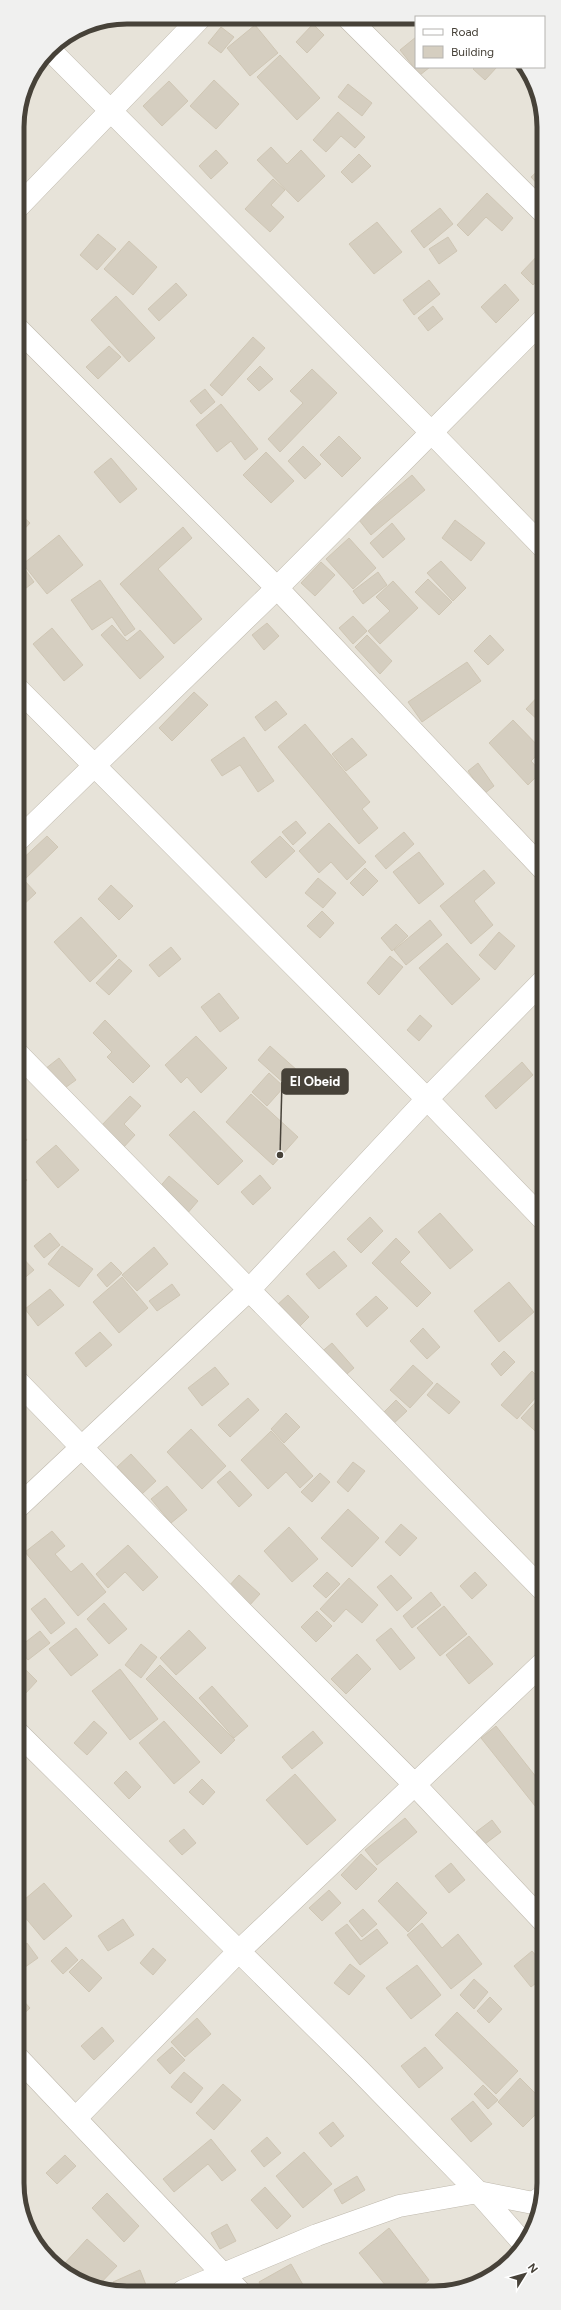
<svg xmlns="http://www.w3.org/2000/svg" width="561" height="2310" font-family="Figtree,sans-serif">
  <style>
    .residential { fill: #e7e3d9 }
    .building { fill: #d5cec0; stroke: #cfc6b4 }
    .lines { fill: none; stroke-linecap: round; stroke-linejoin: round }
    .minor-casing { stroke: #bfb9ad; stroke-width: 23 }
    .minor { stroke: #fff; stroke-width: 22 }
    .rim { fill: none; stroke: #474239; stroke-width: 5 }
    .leader { fill: none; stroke: #474239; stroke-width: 1.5 }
    .callout-dot { fill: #474239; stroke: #fff; stroke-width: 1.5 }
    .callout { fill: #474239; stroke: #474239; stroke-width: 1.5 }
    .callout-label { font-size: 13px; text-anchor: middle; font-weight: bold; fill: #fff }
  </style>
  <rect width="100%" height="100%" fill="#f4f1ea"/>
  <path class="residential" d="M127,17L416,19V67H525L533,78L543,112L544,2190L536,2225L517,2256L483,2282L449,2292L105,2291L72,2278L44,2256L18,2198L17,120L25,84L49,49L85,25Z"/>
  <path class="building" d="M313,24L324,35L307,53L296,42Z
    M255,25L278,53L250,76L227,48Z
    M221,27L234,37L221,53L208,43Z
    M416,37V67H430L420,75L400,50Z
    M280,55L320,98L297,120L257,77Z
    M475,67H497L485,80L473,69Z
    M214,80L239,104L216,129L190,106Z
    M169,81L188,101L162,126L143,106Z
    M348,84L372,103L362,116L338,97Z
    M338,112L365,137L355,148L341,136L326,152L313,140Z
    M271,147L287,164L301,150L325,176L298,202L257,160Z
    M216,150L228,163L211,179L199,166Z
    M359,154L371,166L352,183L341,172Z
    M543,166V190L531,177Z
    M273,179L285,190L271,205L284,217L270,232L245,209Z
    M487,193L513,218L502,231L486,217L468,236L457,225Z
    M440,208L453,224L424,248L411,231Z
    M377,222L402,252L374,274L349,244Z
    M98,234L116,249L97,270L80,255Z
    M448,237L457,251L439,264L429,249Z
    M129,241L157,267L133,295L104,269Z
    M541,252L543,254V274L533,285L521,273Z
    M429,280L440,294L414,315L403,300Z
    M176,283L187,295L159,321L148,309Z
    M505,284L519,300L496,323L481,307Z
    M116,296L155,338L129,362L91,320Z
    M433,306L443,319L428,331L418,318Z
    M253,337L265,348L222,396L210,385Z
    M109,346L121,357L98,379L86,367Z
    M260,366L273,379L259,391L247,379Z
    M312,369L337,393L280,452L268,439L303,403L290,391Z
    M205,389L215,402L201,414L190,401Z
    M221,404L258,449L245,460L231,441L217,452L196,425Z
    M543,431V448L535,440Z
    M339,436L361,458L342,477L320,455Z
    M303,446L321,464L305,479L288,461Z
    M266,452L294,481L271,503L243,475Z
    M111,458L137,489L120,503L94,472Z
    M412,475L425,490L371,535L359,520Z
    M17,511L30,523L17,537Z
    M455,520L485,543L471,561L442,538Z
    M392,523L405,539L383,558L370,543Z
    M183,527L192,538L158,569L202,619L174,644L120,584Z
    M59,535L83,565L47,594L23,564Z
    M349,538L376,568L353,589L326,559Z
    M441,561L466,588L453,601L427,573Z
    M321,562L335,575L315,596L301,583Z
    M24,568L34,582L17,595V573Z
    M378,572L387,585L363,604L353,591Z
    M428,579L452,602L439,615L415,592Z
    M100,580L135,629L125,636L112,617L92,630L71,600Z
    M393,581L418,608L380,644L368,631L390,611L376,597Z
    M353,616L367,631L353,644L339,628Z
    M267,623L279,636L264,650L252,635Z
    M112,625L127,641L140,630L164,657L140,679L101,635Z
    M52,628L83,665L64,681L33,644Z
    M367,635L392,661L380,674L355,647Z
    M490,635L504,650L488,665L474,651Z
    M467,662L481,681L422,722L408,702Z
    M543,691V723L542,724L526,709Z
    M194,692L208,705L172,741L159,728Z
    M276,701L287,714L265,731L255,717Z
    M513,720L542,750L531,761L541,772L528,785L489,743Z
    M305,724L370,802L362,809L378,828L359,844L278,747Z
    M244,737L274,781L258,792L240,765L222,776L211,760Z
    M352,738L367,755L346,771L332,754Z
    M478,763L494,786L484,794L468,771Z
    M17,781L26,792L17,799Z
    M296,821L306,833L293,845L282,832Z
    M329,823L366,862L347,880L331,862L319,873L299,851Z
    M404,832L414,844L386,869L375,856Z
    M47,836L58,847L24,880L36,893L20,908L18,905L17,864Z
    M280,836L295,851L266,878L251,862Z
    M419,852L444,884L419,904L393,872Z
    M365,868L378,881L363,896L350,883Z
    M484,870L495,883L474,901L493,925L471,944L440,906Z
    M318,878L336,893L323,908L305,893Z
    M111,885L133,906L119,920L98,899Z
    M322,911L334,923L320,938L307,926Z
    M81,917L117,956L90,982L54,942Z
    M430,920L442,935L406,965L394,950Z
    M396,924L408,936L392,951L381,938Z
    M499,932L515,946L495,970L479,955Z
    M447,943L480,979L452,1005L419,968Z
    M171,947L181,959L159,977L149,965Z
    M390,956L403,967L379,995L367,983Z
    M119,959L132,971L109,995L96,983Z
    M219,993L239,1018L220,1032L201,1007Z
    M420,1015L432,1026L419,1041L407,1030Z
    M105,1020L150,1066L133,1083L107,1057L112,1052L93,1033Z
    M196,1036L227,1068L201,1093L187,1077L181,1083L165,1065Z
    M270,1046L298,1071L286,1085L258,1060Z
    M59,1058L76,1080L62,1090L45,1069Z
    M522,1062L533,1075L496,1109L485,1096Z
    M269,1073L284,1087L267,1106L252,1092Z
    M251,1094L298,1137L273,1165L226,1122Z
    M130,1096L141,1106L124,1124L135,1135L122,1149L99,1128Z
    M194,1111L243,1161L218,1185L169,1135Z
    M18,1129L27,1140L18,1149Z
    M56,1145L79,1170L58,1188L36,1162Z
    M18,1171L27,1180L18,1190Z
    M260,1175L271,1188L253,1205L241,1192Z
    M169,1176L198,1201L186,1215L157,1190Z
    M440,1213L473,1250L450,1269L418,1232Z
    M370,1217L383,1231L361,1253L347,1239Z
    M50,1233L60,1245L44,1258L34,1246Z
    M396,1238L410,1252L400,1262L431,1293L417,1307L372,1263Z
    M62,1246L93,1269L79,1287L48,1264Z
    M154,1247L168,1264L137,1291L122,1275Z
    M334,1251L347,1266L319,1289L306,1274Z
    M18,1253L34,1270L21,1281L18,1277Z
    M111,1262L122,1273L107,1287L97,1275Z
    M122,1277L148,1308L119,1333L93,1302Z
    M509,1282L534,1312L499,1342L474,1311Z
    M172,1284L180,1295L157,1311L149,1301Z
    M50,1289L64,1305L38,1326L25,1309Z
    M288,1295L309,1317L298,1328L276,1306Z
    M376,1296L388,1308L367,1327L356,1314Z
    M423,1328L440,1347L427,1359L410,1341Z
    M100,1332L112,1345L86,1367L75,1353Z
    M332,1343L354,1368L341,1379L319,1354Z
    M504,1351L515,1362L501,1376L491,1364Z
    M413,1365L433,1383L410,1408L390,1390Z
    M215,1367L229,1384L202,1406L188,1388Z
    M532,1371L543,1382V1389L517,1419L501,1405Z
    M437,1383L460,1402L449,1414L427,1395Z
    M543,1394L544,1439L521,1418Z
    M248,1398L259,1410L230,1437L218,1425Z
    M396,1400L407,1411L391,1426L381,1415Z
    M286,1413L300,1427L284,1443L271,1429Z
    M191,1429L226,1466L202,1489L167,1452Z
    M271,1431L313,1476L300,1488L286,1472L268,1489L241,1460Z
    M131,1454L156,1481L142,1494L117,1467Z
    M353,1462L365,1471L348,1492L337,1482Z
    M230,1471L252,1495L239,1507L217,1482Z
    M320,1473L330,1482L312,1502L301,1492Z
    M167,1486L187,1510L171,1523L151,1499Z
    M348,1509L379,1538L352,1567L321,1538Z
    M401,1524L417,1538L400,1556L385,1542Z
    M289,1527L318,1559L292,1582L264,1551Z
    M52,1531L65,1546L55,1554L71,1572L82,1563L106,1592L78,1616L25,1552Z
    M128,1545L158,1577L143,1591L125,1572L108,1588L96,1574Z
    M327,1572L340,1584L326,1598L313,1586Z
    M475,1572L487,1585L472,1599L460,1586Z
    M239,1575L260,1594L248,1607L227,1588Z
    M391,1575L412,1598L397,1611L377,1587Z
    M349,1578L378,1605L362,1623L346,1609L334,1622L320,1609Z
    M431,1592L441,1605L412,1628L403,1616Z
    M45,1598L65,1623L51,1634L31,1609Z
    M104,1603L127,1629L109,1644L87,1619Z
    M444,1606L467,1634L440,1656L417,1628Z
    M317,1611L332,1626L316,1642L301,1627Z
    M76,1628L98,1655L71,1676L49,1649Z
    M391,1628L415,1658L400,1670L376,1640Z
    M189,1630L206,1648L176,1675L160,1658Z
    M40,1631L50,1643L28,1660L18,1648Z
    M469,1636L493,1664L469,1684L446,1655Z
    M141,1644L157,1657L141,1678L125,1665Z
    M357,1654L371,1669L346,1694L331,1679Z
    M160,1665L235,1740L221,1754L146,1679Z
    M24,1668L37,1681L25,1694L18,1686V1674Z
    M120,1669L158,1719L130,1740L92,1691Z
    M212,1686L248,1726L234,1738L199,1698Z
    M94,1721L107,1733L87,1755L74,1743Z
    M164,1721L200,1762L174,1784L139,1743Z
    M496,1726L544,1787L543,1816L481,1738Z
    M313,1731L323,1743L292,1769L282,1757Z
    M126,1771L141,1787L129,1799L114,1783Z
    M295,1774L336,1820L307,1845L266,1800Z
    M202,1779L215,1792L203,1805L189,1792Z
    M405,1818L417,1832L377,1865L365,1850Z
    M492,1820L501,1832L485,1844L476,1832Z
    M184,1829L196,1843L182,1855L169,1841Z
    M361,1854L377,1869L356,1890L341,1875Z
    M451,1863L465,1880L449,1893L435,1876Z
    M397,1882L427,1913L408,1932L378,1901Z
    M44,1883L72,1916L44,1940L18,1909V1905Z
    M329,1890L341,1903L322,1921L309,1908Z
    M363,1909L377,1924L362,1937L349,1921Z
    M123,1919L134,1935L108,1951L98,1936Z
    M422,1923L442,1948L458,1934L482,1964L451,1989L407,1935Z
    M347,1924L361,1941L377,1929L388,1943L360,1965L335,1933Z
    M27,1943L38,1958L18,1972V1950Z
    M66,1947L78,1960L63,1974L51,1961Z
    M153,1948L166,1960L153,1975L140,1963Z
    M532,1951L544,1965V1977L531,1987L514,1966Z
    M82,1959L102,1978L89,1992L69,1972Z
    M350,1964L365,1976L349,1995L334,1983Z
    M417,1965L441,1995L411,2019L386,1988Z
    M474,1979L488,1992L474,2009L460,1995Z
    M18,1995L30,2008L18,2019Z
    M490,1997L502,2009L489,2023L477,2011Z
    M457,2012L518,2071L496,2094L435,2035Z
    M197,2018L211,2034L185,2057L171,2042Z
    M102,2027L114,2041L94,2060L81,2046Z
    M172,2047L185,2060L170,2074L157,2060Z
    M425,2047L443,2068L419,2088L401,2066Z
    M184,2072L203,2088L191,2103L171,2087Z
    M520,2078L544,2102V2106L523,2127L498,2102Z
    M223,2084L241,2100L214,2130L196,2113Z
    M483,2085L498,2100L488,2109L474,2094Z
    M473,2101L492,2124L471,2142L451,2119Z
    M333,2122L344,2136L331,2147L319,2133Z
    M267,2137L281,2153L264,2167L251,2151Z
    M211,2139L236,2170L222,2181L208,2164L174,2192L163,2179Z
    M304,2152L332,2184L303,2208L276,2176Z
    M65,2155L76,2166L57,2184L46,2173Z
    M357,2176L365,2190L342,2204L334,2190Z
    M265,2187L291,2216L277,2229L251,2200Z
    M107,2193L139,2226L124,2242L92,2208Z
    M227,2224L236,2241L220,2249L211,2233Z
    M389,2228L429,2280L415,2292H391L359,2253Z
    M87,2239L117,2266L96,2288L86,2284L64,2264Z
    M291,2264L306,2290L264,2291L259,2282Z
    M140,2270L146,2285L134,2291H117L113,2282Z"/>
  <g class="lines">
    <defs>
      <path id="minor" d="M348,18L543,212
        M49,49L432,433L543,547
        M17,208L201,17
        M17,328L277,588L543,869
        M17,688L427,1099L543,1219
        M17,841L277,588L543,320
        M18,1054L544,1591
        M18,1382L239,1609L415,1785L544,1922
        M18,1507L249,1290L427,1099L543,981
        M18,1733L358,2069L478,2192L524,2244
        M18,2058L239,2291
        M76,2118L239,1951L544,1662
        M183,2291L317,2235L399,2206L478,2192L533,2203L542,2197"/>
    </defs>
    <use href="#minor" class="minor-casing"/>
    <use href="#minor" class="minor"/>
  </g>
  <path d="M0 0H561V2310H0ZM127 24H434A103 103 0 0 1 537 127V2183A103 103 0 0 1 434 2286H127A103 103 0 0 1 24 2183V127A103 103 0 0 1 127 24Z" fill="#f0f0ef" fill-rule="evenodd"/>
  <path class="rim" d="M127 24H434A103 103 0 0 1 537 127V2183A103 103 0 0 1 434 2286H127A103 103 0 0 1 24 2183V127A103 103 0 0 1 127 24Z"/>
  <path class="leader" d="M280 1155L282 1082"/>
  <circle class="callout-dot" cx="280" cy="1155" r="4"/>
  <rect class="callout" x="282" y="1069" width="66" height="25" rx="4"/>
  <g class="callout-label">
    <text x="315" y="1086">El Obeid</text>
  </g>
  <rect x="415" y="16" width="130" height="52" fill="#ffffff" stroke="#b5b3b0"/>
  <rect x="423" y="29" width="20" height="6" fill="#ffffff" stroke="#b5b3b0"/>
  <text x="451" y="36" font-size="12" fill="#474239">Road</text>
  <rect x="423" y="46" width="20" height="12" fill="#d5cec0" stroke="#b5b3b0"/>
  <text x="451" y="56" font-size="12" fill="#474239">Building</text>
  <g transform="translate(525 2274) rotate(53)" stroke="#ffffff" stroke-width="3" paint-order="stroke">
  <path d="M0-3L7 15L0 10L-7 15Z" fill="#474239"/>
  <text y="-6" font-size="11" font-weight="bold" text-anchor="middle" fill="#474239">N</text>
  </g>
</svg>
